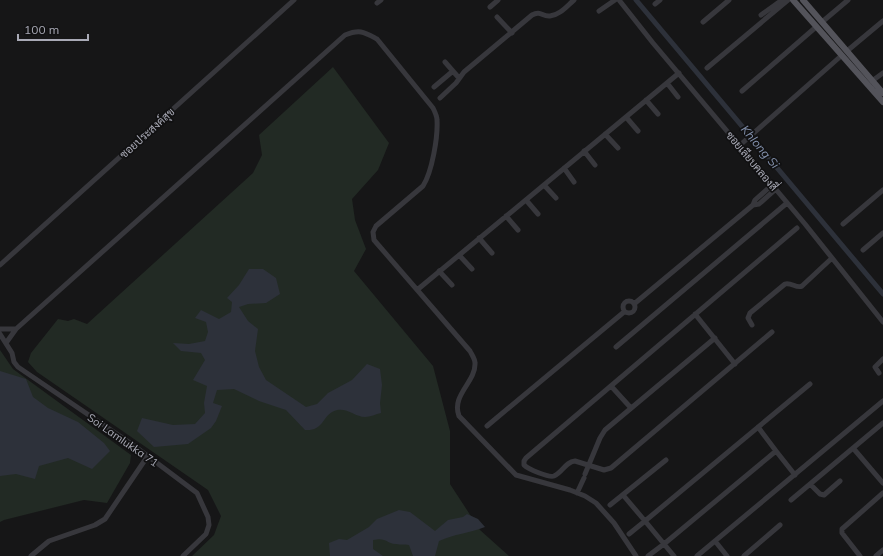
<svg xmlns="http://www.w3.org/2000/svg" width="883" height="556" font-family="Mulish,Sarabun,sans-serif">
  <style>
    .green { fill: #222a24 }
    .water { fill: #2d313a }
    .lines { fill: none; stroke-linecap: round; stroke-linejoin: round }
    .canal { stroke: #2d313a; stroke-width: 5 }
    .minor { stroke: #37373c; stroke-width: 5 }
    .major { stroke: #53535a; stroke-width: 6 }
    .labels { text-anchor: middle; stroke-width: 3.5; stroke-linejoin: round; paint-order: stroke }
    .street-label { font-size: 11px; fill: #a9aab6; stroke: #111112 }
    .water-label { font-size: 12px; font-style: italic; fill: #8391ad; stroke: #111112 }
  </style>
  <rect width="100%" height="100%" fill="#161617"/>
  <path class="green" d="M333,67L389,143L378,170L352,199L355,220L366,249L354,271L433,366L450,431V484L480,530L509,556H192L214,535L221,516L208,490L37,372L28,362L31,353L58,319L68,321L74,319L87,324L253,173L262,155L259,135Z
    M0,350L13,369L131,455L130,463L107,503L84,500L4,520L0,522Z"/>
  <path class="water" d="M249,269H263L276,278L280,294L266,303L248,304L239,307L248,321L258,329L255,351L259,367L266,380L306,407L317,404L328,393L352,380L367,364L380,369L382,385L380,403L381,413C376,414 370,417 365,417C354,417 345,405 332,412C322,418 323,431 305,430L286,410L259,401L234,389L217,390L213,403L222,406L216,421L211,428L188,444L154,447L137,431L142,418L173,425L195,424L205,413L204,403L207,386L193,380L205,360L201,353L181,351L173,343L189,344L205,341L208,332L206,322L195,318L201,310L219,319L231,312L232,302L227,298L239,285Z
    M0,371L26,379L33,397L48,408L78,422L104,443L110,451L92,469L68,458L39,466L35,479L16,474L0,476Z
    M399,510L410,512L435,531L448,520L463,517L467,514L478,519L485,527C470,533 454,534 439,541L435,556H413L409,545C404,544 401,545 396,544C385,543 387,537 373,540V549L383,556H330L329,543L339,539L347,540L369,527L377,519Z"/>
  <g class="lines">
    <path class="canal" d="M636,0L883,294"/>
    <path class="minor" d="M619,0L653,43L805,224L883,322
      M377,3L381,0
      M655,4L660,0
      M490,7L498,0
      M599,11L615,0
      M761,15L782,0
      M497,17L512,33
      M703,22L729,0
      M822,22L848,0
      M847,51L883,21
      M445,62L459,78
      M707,68L788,0
      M872,81L883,73
      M667,83L678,97
      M434,87L453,71
      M742,91L816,27
      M440,98L456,83L464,72L532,15C541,10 542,17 550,16C560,15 567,6 574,0
      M646,100L658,114
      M626,117L638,131
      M605,134L618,148
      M739,146L841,56
      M584,151L595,165
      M564,168L574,182
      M544,185L556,198
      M772,185L755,200L753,205L759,204L776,189
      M526,200L538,214
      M506,216L518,230
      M843,224L883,190
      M479,238L492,253
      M863,250L883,233
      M459,255L472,269
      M0,265L294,0
      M439,271L452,285
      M417,290L679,73
      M623 307a6 6 0 1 1 12 0a6 6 0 1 1-12 0Z
      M634,304L753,205
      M695,314L735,364
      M752,325L748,318L750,313L785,284C791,282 797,289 802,286L832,258
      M0,329H16L6,343
      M16,329L345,35C360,29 364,32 377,39L433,108C435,112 437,116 437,120C438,137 432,172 423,186L376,226L373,232L374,240L470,351C472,355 475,359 475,363C476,382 451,395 459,416L516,475L570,490L585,496L596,503L614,523L636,556
      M772,332L611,468L604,470L575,461C565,462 563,472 554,476C549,478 528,469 524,465V461L526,458L797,228
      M0,334L12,353L14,362L18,367L133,445L197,493L208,517L209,525L206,534L183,556
      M616,347L787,203
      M879,373L875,367L883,359
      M611,386L631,408
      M487,426L624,312
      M853,448L883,483
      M776,451L795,475
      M585,474L600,438L605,430L715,338
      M810,484L820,494L824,495L840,481
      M577,493L584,478
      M623,495L645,521L629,534
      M791,500L883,423
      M610,505L666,460
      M715,541L727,556
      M31,556L49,541L95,525L105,519L147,457
      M648,556L664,544L645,521L810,384
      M674,556L664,544L776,451L758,427
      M697,556L883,401
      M744,556L780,525
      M860,556L842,533V529L883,493
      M876,556L883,550"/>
    <path class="major" d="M793,0L883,102
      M803,0L883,93"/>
  </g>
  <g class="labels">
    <g class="street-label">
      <text transform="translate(147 133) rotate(-42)" y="4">ซอยประสงค์สุข</text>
      <text transform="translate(752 161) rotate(50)" y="4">ซอยเลียบคลองสี่</text>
      <text transform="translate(123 440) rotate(35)" y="4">Soi Lamlukka 71</text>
    </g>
    <g class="water-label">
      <text transform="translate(760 147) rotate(50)" y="4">Khlong Si</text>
    </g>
  </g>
  <path d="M18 34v6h70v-6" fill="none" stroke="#a9aab6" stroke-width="2"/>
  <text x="24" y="34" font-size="12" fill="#a9aab6" stroke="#111112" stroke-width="3" paint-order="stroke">100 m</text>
</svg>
